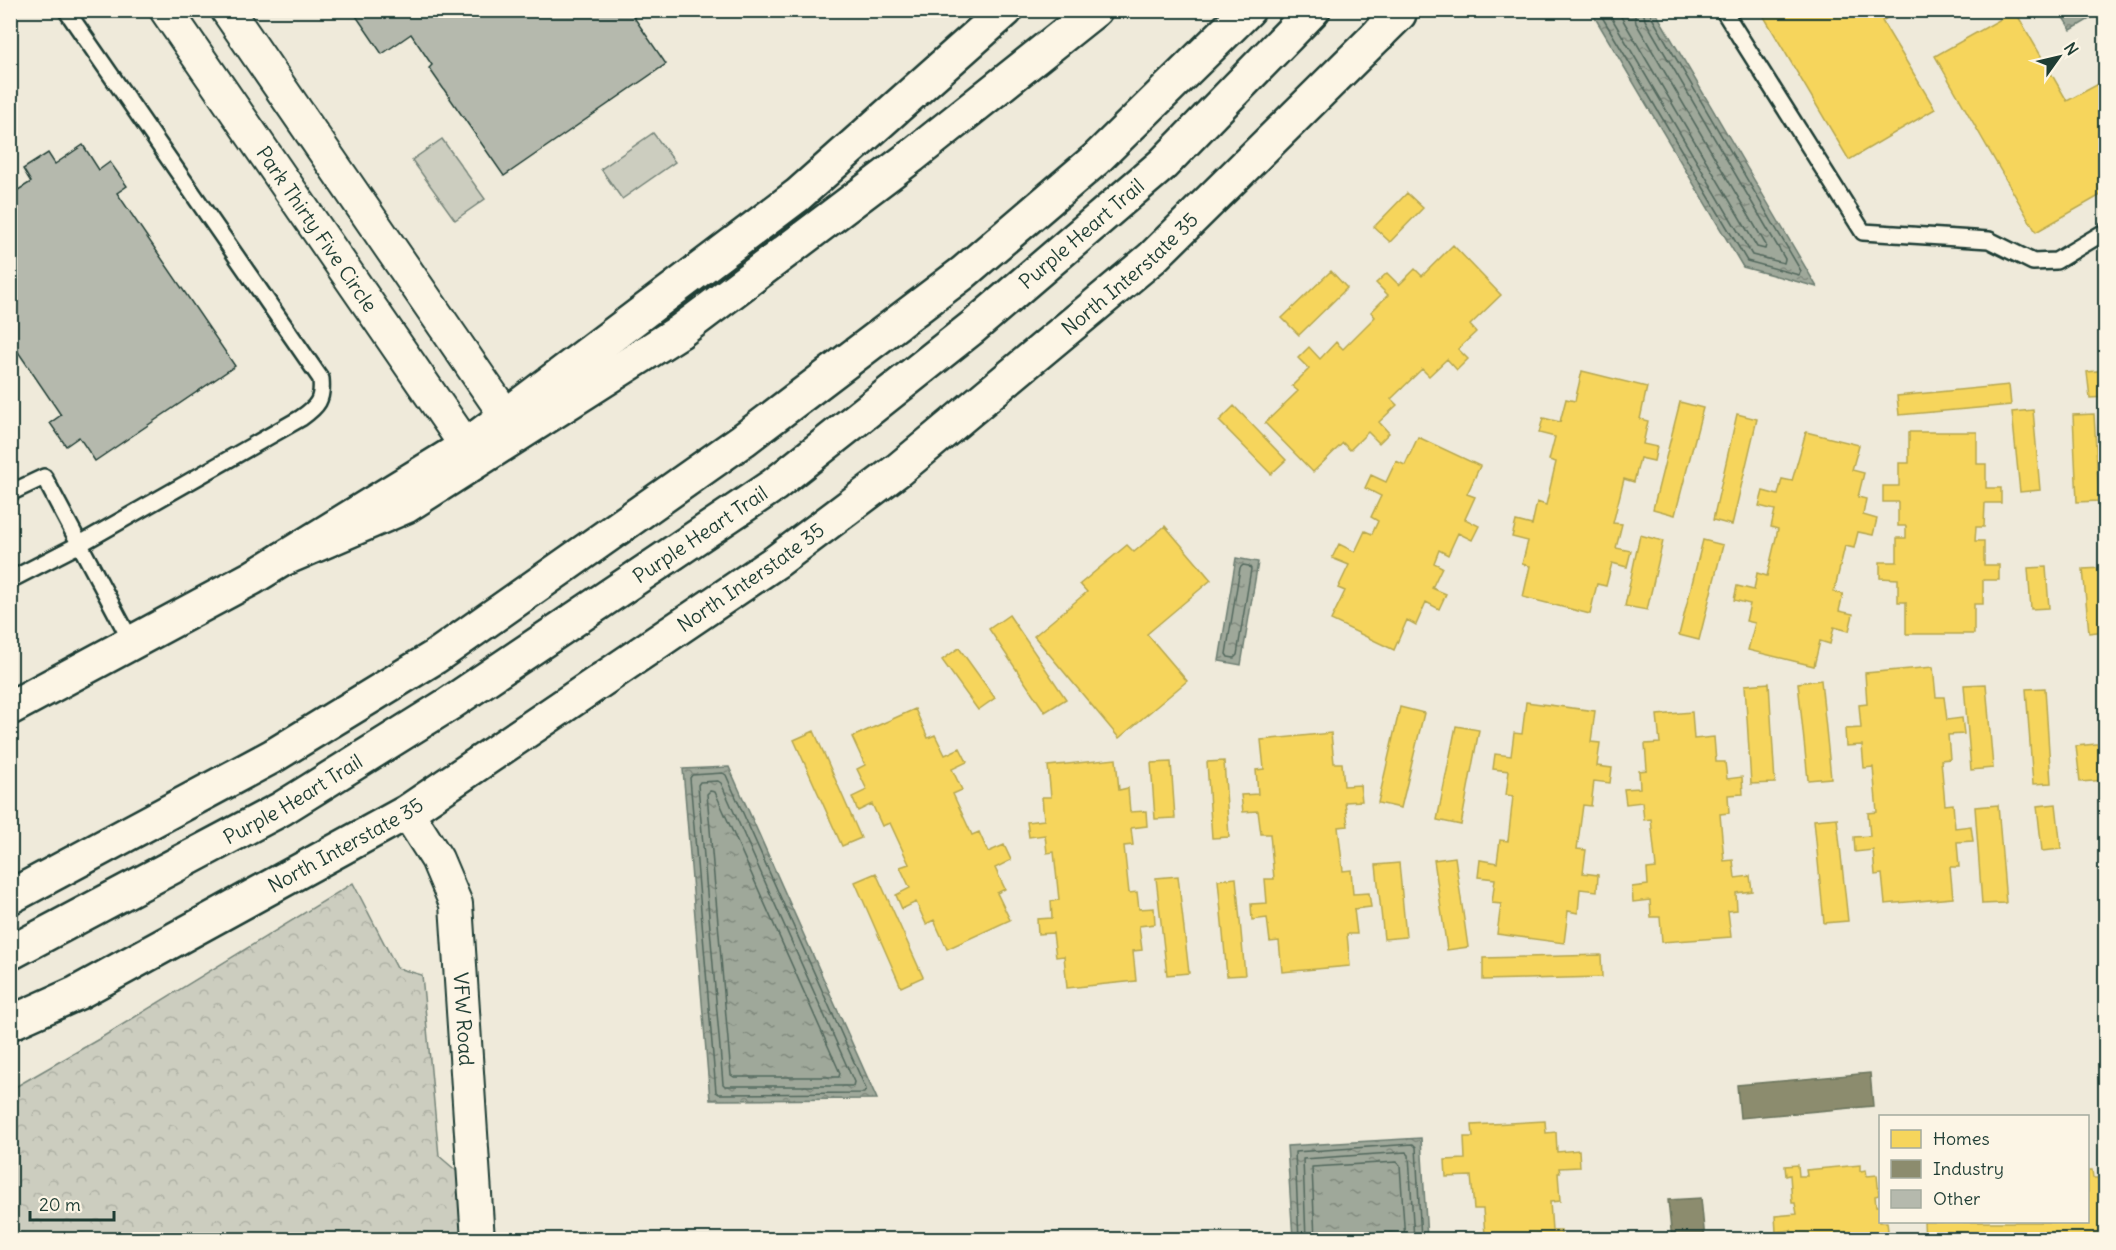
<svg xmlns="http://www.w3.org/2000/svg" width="2116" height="1250" font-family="Delius,sans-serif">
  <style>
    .green { fill: #cccdbf; stroke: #76857a; stroke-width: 1.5 }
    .forest { fill: url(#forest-crowns); stroke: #76857a; stroke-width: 1.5 }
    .water { fill: url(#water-ripples); stroke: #6c7d71; stroke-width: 1.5 }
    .homes { fill: #f6d55c; stroke: #b6a750; stroke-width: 1.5 }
    .industry { fill: #8c8c6e; stroke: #6b745d; stroke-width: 1.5 }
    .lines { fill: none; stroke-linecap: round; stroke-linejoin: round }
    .shore { stroke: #52685d; stroke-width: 1.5 }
    .building { fill: #b5b9ad; stroke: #1f3d34; stroke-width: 1.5 }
    .lane-casing { stroke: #1f3d34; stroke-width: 20 }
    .street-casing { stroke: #1f3d34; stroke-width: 36 }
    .secondary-casing { stroke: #1f3d34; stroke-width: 38 }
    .highway-casing { stroke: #1f3d34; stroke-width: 38 }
    .lane { stroke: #fcf5e5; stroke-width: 15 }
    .street { stroke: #fcf5e5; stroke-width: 32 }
    .secondary { stroke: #fcf5e5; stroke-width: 33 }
    .highway { stroke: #fcf5e5; stroke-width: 33 }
    .labels { text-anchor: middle; stroke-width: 6; stroke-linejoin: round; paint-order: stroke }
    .street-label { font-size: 20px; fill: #1f3d34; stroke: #fcf5e5 }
  </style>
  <defs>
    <pattern id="forest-crowns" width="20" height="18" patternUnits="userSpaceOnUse" patternTransform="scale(1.5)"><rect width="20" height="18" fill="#cccdbf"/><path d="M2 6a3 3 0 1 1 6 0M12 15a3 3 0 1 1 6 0" fill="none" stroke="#afb1a5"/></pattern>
    <pattern id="water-ripples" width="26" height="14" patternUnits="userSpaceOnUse" patternTransform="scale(1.5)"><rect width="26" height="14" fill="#9fa89a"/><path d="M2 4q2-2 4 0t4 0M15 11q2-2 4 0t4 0" fill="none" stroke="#818a7e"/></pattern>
  </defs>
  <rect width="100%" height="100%" fill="#efeada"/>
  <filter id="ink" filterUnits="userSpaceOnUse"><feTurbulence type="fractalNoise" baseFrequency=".0167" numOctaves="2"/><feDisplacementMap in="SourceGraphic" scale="12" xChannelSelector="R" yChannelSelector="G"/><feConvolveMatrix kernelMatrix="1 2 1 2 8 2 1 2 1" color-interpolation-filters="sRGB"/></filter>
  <g filter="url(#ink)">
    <path class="green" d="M653,133L675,162L622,199L601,169Z
      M442,139L485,199L455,220L412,160Z
      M784,1234V1239H732Z"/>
    <path class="forest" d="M353,883L397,968L422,975L439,1156L459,1173L464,1239H11L10,1090L99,1039Z"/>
    <path class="water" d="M1591,11H1655L1817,287L1743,267Z
      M2059,11H2103L2071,30Z
      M1236,558L1258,562L1241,665L1219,661Z
      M729,767L877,1099L710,1100L683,769Z
      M1421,1138L1427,1239H1293L1287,1146Z"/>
    <path class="homes" d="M1760,10H1899L1882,21L1935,109L1849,160Z
      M2015,11L2067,101L2106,80V192L2036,232L1935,56Z
      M1407,193L1423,208L1390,242L1374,227Z
      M1453,245L1501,295L1470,325L1476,332L1458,349L1468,359L1457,370L1447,359L1429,376L1422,369L1391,399L1397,405L1379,422L1389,433L1379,443L1368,432L1350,450L1343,443L1313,472L1265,423L1298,391L1292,386L1309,369L1298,358L1309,347L1320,359L1336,342L1343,349L1375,317L1371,312L1388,295L1376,283L1387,273L1399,285L1415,269L1422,276Z
      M1331,271L1347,288L1299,335L1282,318Z
      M2106,370V397L2090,398L2087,372Z
      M1582,371L1647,387L1640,419L1648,421L1643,444L1657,447L1654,461L1640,458L1634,482L1624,479L1613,523L1622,524L1616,548L1631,551L1627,567L1612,563L1606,586L1597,584L1590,614L1523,597L1530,566L1522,564L1528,541L1512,537L1516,521L1532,525L1537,502L1546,505L1556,462L1549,460L1555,437L1539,433L1543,418L1560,422L1566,399L1575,401Z
      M2009,385L2011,405L1899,415L1897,396Z
      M1680,402L1703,408L1675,515L1653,509Z
      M1234,406L1286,460L1271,474L1219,421Z
      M2033,410L2040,490L2020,492L2012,412Z
      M1737,414L1757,419L1732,525L1713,520Z
      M2094,414L2099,501L2077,502L2073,415Z
      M1806,432L1859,445L1852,470L1864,473L1858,497L1866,499L1863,515L1877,519L1873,535L1858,532L1854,548L1845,546L1834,592L1843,594L1839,611L1853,614L1849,631L1834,627L1830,644L1820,641L1814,666L1748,650L1755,623L1746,621L1750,604L1734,600L1737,586L1754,590L1757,573L1767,576L1778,529L1771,527L1775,510L1759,506L1763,491L1778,495L1782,479L1792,481Z
      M1909,432H1977V464H1986V488H2001V503H1985L1984,527H1976L1975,541H1984V565H1999V580H1983V604H1974V634H1906V602H1898V579L1880,578V562H1897V538H1906V526H1898V502H1883V486H1899V463H1909Z
      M1418,437L1480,466L1467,494L1475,497L1465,519L1479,526L1472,540L1458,533L1448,555L1439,550L1434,563L1442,567L1432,588L1446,594L1439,609L1426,602L1416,625L1407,620L1394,650L1331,620L1345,591L1338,588L1349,565L1332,558L1339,544L1355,552L1365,531L1372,534L1378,521L1371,517L1381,496L1365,488L1371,475L1386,482L1396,461L1405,465Z
      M1165,526L1211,580L1147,634L1187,681L1119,738L1034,636L1087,592L1080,584L1127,545L1134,552Z
      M1640,535L1663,541L1647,610L1625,606Z
      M1703,540L1723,545L1699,640L1679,635Z
      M2046,567L2049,608L2031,609L2028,568Z
      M2103,568L2106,631L2089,633L2083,569Z
      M1009,615L1066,699L1045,712L989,629Z
      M959,648L995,698L978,710L942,660Z
      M1933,667L1936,697H1944L1947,720L1962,718L1964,734L1948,735L1950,759L1941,760L1945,805L1953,804L1955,828L1971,826L1973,841L1957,842L1959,867H1950L1953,898L1885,904L1882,874L1875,875L1873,850L1855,852L1854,837L1870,836L1868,813L1877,812L1873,767L1864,768L1862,745L1846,746L1845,729L1861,728L1859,705L1867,704L1865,673Z
      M1821,680L1831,778L1808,780L1798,683Z
      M1769,683L1775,783L1751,784L1745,685Z
      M1986,684L1993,768L1971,770L1964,685Z
      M2045,688L2051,783L2033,784L2026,689Z
      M1526,702L1595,711L1591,742L1600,743L1597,766L1612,768L1610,783L1594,781L1591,806L1583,805L1577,849L1586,850L1583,873L1598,875L1597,891L1580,889L1578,913L1568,911L1564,943L1497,934L1501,904L1492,903L1495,879L1478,877L1480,860L1497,863L1500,840L1508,841L1513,796L1506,795L1509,771L1493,769L1495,754L1511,756L1514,733L1522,734Z
      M1400,707L1424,713L1401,808L1378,803Z
      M915,709L928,738L935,735L945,755L960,748L967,762L952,769L962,790L953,794L972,835L979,832L988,852L1004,845L1011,860L995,868L1005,889L997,893L1010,920L947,949L934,920L926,924L916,902L902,909L896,895L910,888L900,867L909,864L890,823L882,826L872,804L858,811L852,797L867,790L857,769L865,765L852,737Z
      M1692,712L1694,739L1714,737L1716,762H1725L1727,779L1742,777L1743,794L1728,795L1729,813L1720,814L1724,861L1733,860L1735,878L1750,876L1752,891L1736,893L1737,910L1728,911L1731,937L1662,942L1660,917H1651L1650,900L1633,902L1632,887L1648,885L1647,869L1656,868L1651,819L1644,820L1642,802L1626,804L1624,789L1640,788L1639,771L1647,770L1645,744L1660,743L1657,715Z
      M1456,726L1479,730L1461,825L1437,820Z
      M814,731L861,838L842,846L794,740Z
      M1331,733L1334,763H1342L1344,786L1360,785L1362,801L1345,802L1348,826L1338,827L1343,871L1351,870L1353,894L1369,893L1371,907L1354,909L1357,934H1347L1350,966L1282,972L1279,941L1270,942L1267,918L1252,920L1251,904L1267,903L1265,879H1274L1270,834H1261L1258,811L1243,812L1241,795L1258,794L1256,770L1264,769L1261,740Z
      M2106,743V780L2080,782L2076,746Z
      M1116,759L1119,790L1128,788L1130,812L1146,811L1147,826L1131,828L1133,845L1124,846L1129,893L1137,892L1139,909L1154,908L1155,924L1139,926L1142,950L1133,951L1136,981L1067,988L1064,956L1056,957L1053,933L1038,934L1037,919L1052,918L1051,901L1059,900L1054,852L1047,853L1045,835L1029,837L1027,822L1044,820L1042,797H1051L1048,766Z
      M1224,761L1229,837L1212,838L1207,762Z
      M1171,762L1175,818L1155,819L1151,763Z
      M2056,804L2061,849L2042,851L2037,806Z
      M1998,805L2006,903L1982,904L1975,807Z
      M1837,818L1848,921L1824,923L1814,820Z
      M1455,857L1468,947L1447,950L1434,860Z
      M1399,863L1406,937L1384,939L1376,865Z
      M876,873L923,977L901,987L855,882Z
      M1178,876L1189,973L1167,975L1156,878Z
      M1236,878L1245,975L1227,976L1218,880Z
      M1601,955L1602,977L1483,980V958Z
      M1545,1121L1546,1133L1556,1132L1557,1152L1579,1150L1580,1167L1559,1168L1560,1173H1558L1560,1201L1550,1202L1552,1230H1561V1240H1476V1236L1485,1235L1483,1209H1474L1471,1176L1446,1177L1445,1160L1465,1159L1464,1137H1473L1472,1125Z
      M1798,1165L1799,1176H1807L1806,1170L1860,1165V1171L1866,1170L1867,1176L1877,1175L1879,1195L1875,1196L1876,1206H1880V1222H1887L1889,1240H1791V1230L1776,1232L1775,1216L1797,1214L1795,1203H1792L1790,1175L1786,1176L1785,1166Z
      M2088,1170H2092L2093,1178H2100V1186H2106L2105,1240H1925L1924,1222H2088Z"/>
    <path class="industry" d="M2101,1048H2106V1081H2105Z
      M1870,1073L1873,1106L1740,1118L1737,1085Z
      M1701,1198L1705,1240H1672L1668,1200Z"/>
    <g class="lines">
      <path class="shore" d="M1598,10L1747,261L1799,275L1801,271L1651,16L1650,10
        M1607,10L1752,255L1784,263L1785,259L1645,20L1643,10
        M1617,10L1757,247L1765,249L1766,245L1636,23L1634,10
        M1243,565L1249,566L1251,569L1237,655L1234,658L1228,657L1226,654L1240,568Z
        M723,773L726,775L866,1089L864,1093L719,1094L716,1092L690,778L692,775Z
        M718,781L721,783L854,1082L853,1086H725L723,1084L698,785L700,782Z
        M710,791L715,792L840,1073L839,1077H734L731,1075L707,794Z
        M1299,1240L1295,1152L1413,1144L1416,1147L1421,1240
        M1306,1240L1303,1159L1406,1152L1409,1155L1414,1240
        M1315,1240L1312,1167L1397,1162L1400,1165L1405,1240"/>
    </g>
    <path class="building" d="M352,10H629L666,64L504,176L429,68L432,65L411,34L382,54Z
      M83,145L99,170L110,162L127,186L117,193L235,366L95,461L79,437L66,446L50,423L61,415L10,340V195L31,182L23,169L48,153L55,164Z"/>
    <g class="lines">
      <defs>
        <path id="lane" d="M1723,10L1863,232L1989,240L2033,262L2056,261L2106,231
          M10,493L44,477L132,643
          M10,580L80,544L301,418C318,406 323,400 321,379L66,10"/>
        <g id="street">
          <path id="s1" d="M166,10L466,446"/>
          <path d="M227,10L506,416"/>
          <path id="s2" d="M407,812L437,859L456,904L478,1240"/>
        </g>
        <g id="secondary">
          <path d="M10,708L252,578L466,446L798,195L1006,10"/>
          <path id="s3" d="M10,1023L77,993L407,812L777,561L898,470L1152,258L1399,14"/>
        </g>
        <g id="highway">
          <path d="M1379,34L1397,10"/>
          <path d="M283,559L406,506L679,332L912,156L1095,10"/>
          <path d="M10,897L273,756L435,657L743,440L963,273L1095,160L1248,10"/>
          <path id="s4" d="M10,953L281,809L449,704L774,485L973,327L1163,164L1313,10"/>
        </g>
      </defs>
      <use href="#lane" class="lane-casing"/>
      <use href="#street" class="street-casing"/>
      <use href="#secondary" class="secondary-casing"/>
      <use href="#highway" class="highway-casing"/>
      <use href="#lane" class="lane"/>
      <use href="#street" class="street"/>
      <use href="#secondary" class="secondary"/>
      <use href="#highway" class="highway"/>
    </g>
  </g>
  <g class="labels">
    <g class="street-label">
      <text dy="7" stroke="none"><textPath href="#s1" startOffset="266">Park Thirty Five Circle</textPath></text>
      <text dy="7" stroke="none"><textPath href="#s4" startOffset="1294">Purple Heart Trail</textPath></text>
      <text dy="7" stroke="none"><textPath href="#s3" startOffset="1352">North Interstate 35</textPath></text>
      <text dy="7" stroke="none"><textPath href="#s4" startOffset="808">Purple Heart Trail</textPath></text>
      <text dy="7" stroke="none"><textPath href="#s3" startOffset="866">North Interstate 35</textPath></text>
      <text dy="7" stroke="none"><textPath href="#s4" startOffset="322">Purple Heart Trail</textPath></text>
      <text dy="7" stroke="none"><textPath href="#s3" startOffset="380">North Interstate 35</textPath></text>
      <text dy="7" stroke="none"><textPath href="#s2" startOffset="220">VFW Road</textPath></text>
    </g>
  </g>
  <rect width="2116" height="1250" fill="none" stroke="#fcf5e5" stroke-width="36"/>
  <rect x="18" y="18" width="2080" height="1214" fill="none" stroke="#1f3d34" stroke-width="2" filter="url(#ink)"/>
  <rect x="1879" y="1115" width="210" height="108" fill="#fcf5e5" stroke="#a4ab9e" stroke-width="1.5"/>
  <rect x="1891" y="1130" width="30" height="18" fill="#f6d55c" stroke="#a4ab9e" stroke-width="1.5"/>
  <text x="1933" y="1145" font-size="18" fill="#1f3d34">Homes</text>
  <rect x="1891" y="1160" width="30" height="18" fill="#8c8c6e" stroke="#a4ab9e" stroke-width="1.5"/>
  <text x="1933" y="1175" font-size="18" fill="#1f3d34">Industry</text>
  <rect x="1891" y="1190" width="30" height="18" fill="#b5b9ad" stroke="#a4ab9e" stroke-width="1.5"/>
  <text x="1933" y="1205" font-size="18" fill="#1f3d34">Other</text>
  <g transform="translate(2059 57) rotate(56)" stroke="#fcf5e5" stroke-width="4.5" paint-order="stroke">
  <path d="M0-4.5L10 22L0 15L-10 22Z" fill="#1f3d34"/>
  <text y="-9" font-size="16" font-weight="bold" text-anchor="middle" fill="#1f3d34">N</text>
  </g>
  <path d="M30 1211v9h84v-9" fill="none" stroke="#1f3d34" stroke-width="3"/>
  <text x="39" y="1211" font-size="18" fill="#1f3d34" stroke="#fcf5e5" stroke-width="4.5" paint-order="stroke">20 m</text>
</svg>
